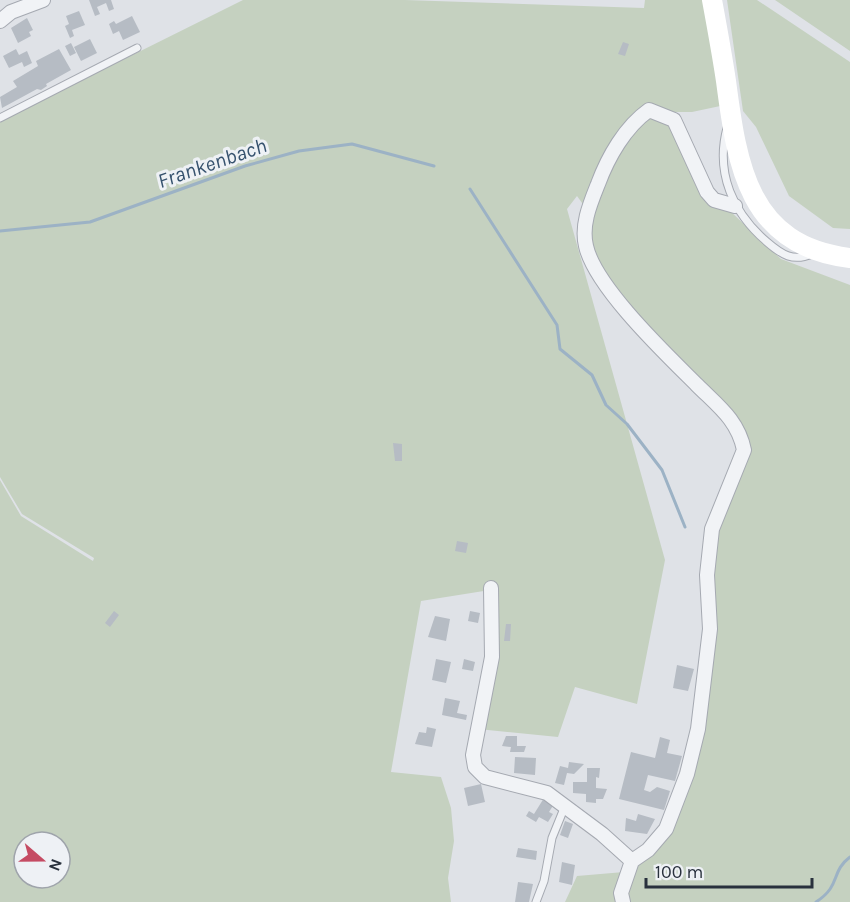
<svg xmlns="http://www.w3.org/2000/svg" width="850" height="902" font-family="Karla,sans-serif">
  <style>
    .green { fill: #c5d1c0; fill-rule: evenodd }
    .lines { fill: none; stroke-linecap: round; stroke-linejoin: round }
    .stream { stroke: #9cb2c5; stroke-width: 3 }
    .building { fill: #b6bcc4 }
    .service-casing { stroke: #a5a9b1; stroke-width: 9 }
    .minor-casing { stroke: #a5a9b1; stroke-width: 16 }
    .service { stroke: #f1f3f6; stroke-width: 7 }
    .minor { stroke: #f1f3f6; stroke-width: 14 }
    .secondary { stroke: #fff; stroke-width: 20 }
    .labels { text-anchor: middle; stroke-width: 6; stroke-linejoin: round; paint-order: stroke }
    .water-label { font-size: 21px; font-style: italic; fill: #36526e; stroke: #eef1f5 }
  </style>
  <rect width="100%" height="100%" fill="#dfe2e7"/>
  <path class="green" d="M243,0H405L644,8L645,0H704L725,105L692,112H640L585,207L577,196L567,209L665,560L637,704L575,687L558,737L478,729L490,590L421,601L391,772L441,777L451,808L454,841L448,878L451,902H0V480L21,516L93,561L94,558L22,514L0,477V121ZM24,842H60V878H24Z
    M727,0H757L850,62V229L833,228L789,196L756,127L743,111Z
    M775,0H850V51Z
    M662,114L674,120L696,171L729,210L781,259L850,285V902H623L626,875L670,830L689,774L713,530L743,436L594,265L588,208L639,117Z
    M624,872L620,902H565L577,876Z"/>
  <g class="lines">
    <path class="stream" d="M470,189L557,325L560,349L592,375L606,405L627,424L662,470L685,527
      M0,231L90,222L245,166L299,151L352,144L434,166
      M816,902C842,885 830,872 850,857"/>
  </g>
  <path class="building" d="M89,0H111L114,9L109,11L106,3L97,7L100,14L95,16Z
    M79,11L85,25L72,30L74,36L70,38L65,26L69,24L66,16Z
    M132,16L140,32L123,40L119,31L113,34L109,24L114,21L116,24Z
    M27,18L33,30L29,32L31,36L18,43L11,28Z
    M90,39L97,53L81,61L74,47Z
    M623,42L629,44L625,56L618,54Z
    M71,43L76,53L70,56L65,46Z
    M16,49L19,55L27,51L32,63L24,67L22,62L9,68L3,56Z
    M59,49L71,70L46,84L47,86L41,90L37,89L2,108L0,97L17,87L13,81L38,66L36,61Z
    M393,443L402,444V461H395Z
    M457,541L468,543L466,553L455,551Z
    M114,611L119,615L110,627L105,623Z
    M470,611L480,613L478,623L468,621Z
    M435,616L450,619L446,641L428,637Z
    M506,624H511L510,641H504Z
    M436,659L451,662L446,683L432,680Z
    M464,659L475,662L473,671L462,669Z
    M677,665L694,669L688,691L673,688Z
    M445,698L460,701L457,713L467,715L466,720L442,715Z
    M427,727L436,729L432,747L415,744L419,732L426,733Z
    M506,736H517V746H526L524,752H510L511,747L502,746Z
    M660,737L670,740L667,753L682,756L675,781L648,775L644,790L650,792L657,787L670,791L664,810L619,799L631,752L655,758Z
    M515,757L536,758L535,775L514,773Z
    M569,762L584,764L574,774L567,773L564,785L555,783L560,766L568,768Z
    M587,768H600L599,778L596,777V788L607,789L603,799H596V803L586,802V794L573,793V782H587Z
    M481,784L485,802L468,806L464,788Z
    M544,798L554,804L549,812L553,814L548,822L539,817L536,822L526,816L529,811L534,814Z
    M638,814L655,819L647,834L625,831L626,818L636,821Z
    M565,821L573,824L568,838L560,835Z
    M518,848L537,851L536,860L516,857Z
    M562,862L575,865L572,885L559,882Z
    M518,882L533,884L529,902H515Z"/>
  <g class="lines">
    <defs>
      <path id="service" d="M0,118L137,48
        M727,128C715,173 733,213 767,242C782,255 793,262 812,254
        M536,902L544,881L552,838L565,806"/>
      <path id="minor" d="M0,21L11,12L43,0
        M491,588L492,657L473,755L475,767L485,777L547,793L602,834L632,861
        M623,902L621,893L632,861L648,850L666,829L687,774L698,729L710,629L707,575L712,529L744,450C738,420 718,406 697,385C667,355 595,287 586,246C581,225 590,204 598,184C608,157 625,127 649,110L674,120L707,192L714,200L735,206"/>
    </defs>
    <use href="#service" class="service-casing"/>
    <use href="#minor" class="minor-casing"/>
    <use href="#service" class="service"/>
    <use href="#minor" class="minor"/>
    <path class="secondary" d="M712,0C717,27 722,54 726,81C737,165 748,246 850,258"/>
  </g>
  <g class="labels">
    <g class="water-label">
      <text transform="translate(212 163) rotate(-19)" y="7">Frankenbach</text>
    </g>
  </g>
  <g transform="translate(42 860) rotate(110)"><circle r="28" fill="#eef1f5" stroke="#9fa4ab" stroke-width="1.5"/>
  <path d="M0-4.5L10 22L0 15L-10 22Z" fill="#c54b63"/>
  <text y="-9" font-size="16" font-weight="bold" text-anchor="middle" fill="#29313d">N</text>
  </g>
  <path d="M646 878v9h166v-9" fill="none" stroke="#29313d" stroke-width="3"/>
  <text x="655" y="878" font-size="18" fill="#29313d" stroke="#eef1f5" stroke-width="4.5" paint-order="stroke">100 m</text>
</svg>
